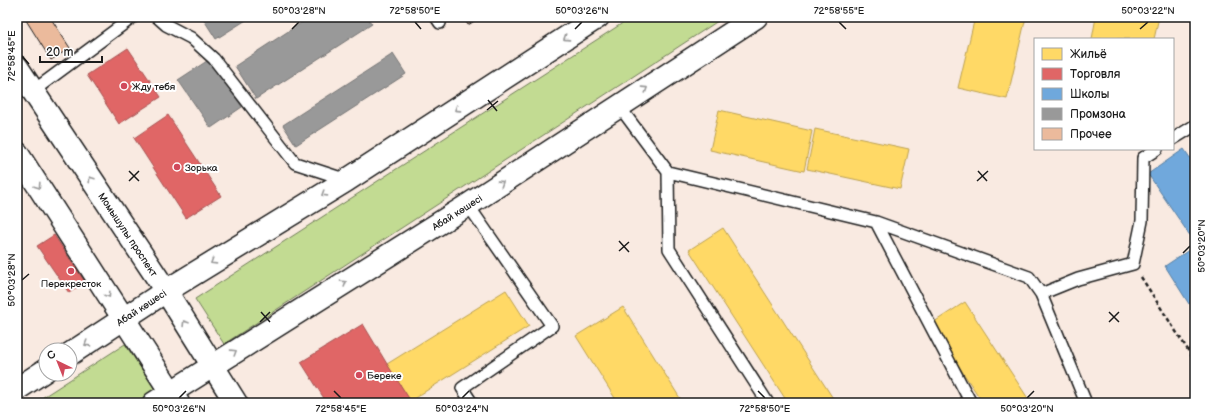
<svg xmlns="http://www.w3.org/2000/svg" width="1212" height="420" font-family="'Balsamiq Sans',sans-serif">
  <style>
    .green { fill: #c2db92; stroke: #6f7c57 }
    .homes { fill: #ffd966; stroke: #bba050 }
    .shops { fill: #e06666; stroke: #a55050 }
    .schools { fill: #6fa8dc; stroke: #567ea2 }
    .industry { fill: #999; stroke: #747474 }
    .building { fill: #ebba9c; stroke: #1c1c1c }
    .lines { fill: none; stroke-linecap: round; stroke-linejoin: round }
    .lane-casing { stroke: #1c1c1c; stroke-width: 14 }
    .secondary-casing { stroke: #1c1c1c; stroke-width: 25 }
    .path { stroke: #1c1c1c; stroke-width: 2.5; stroke-dasharray: 4 3; stroke-linecap: butt }
    .lane { stroke: #fff; stroke-width: 11 }
    .secondary { stroke: #fff; stroke-width: 22 }
    .oneway { stroke: #999 }
    .ticks { fill: none; stroke: #1c1c1c; stroke-width: 1.5 }
    .poi-dot { fill: #d1495b; stroke: #fff; stroke-width: 1.5 }
    .labels { text-anchor: middle; stroke-width: 4; stroke-linejoin: round; paint-order: stroke }
    .poi-label { font-size: 10px; fill: #1c1c1c; stroke: #fff; text-anchor: start }
    .street-label { font-size: 10px; fill: #1c1c1c; stroke: #fff }
    .neatline { fill: none; stroke: #1c1c1c; stroke-width: 1.5 }
    .ticks-label { font-size: 10px; text-anchor: middle; fill: #1c1c1c }
  </style>
  <rect width="100%" height="100%" fill="#f9eae1"/>
  <filter id="ink" filterUnits="userSpaceOnUse"><feTurbulence type="fractalNoise" baseFrequency=".025" numOctaves="2"/><feDisplacementMap in="SourceGraphic" scale="8" xChannelSelector="R" yChannelSelector="G"/><feConvolveMatrix kernelMatrix="1 2 1 2 8 2 1 2 1" color-interpolation-filters="sRGB"/></filter>
  <g filter="url(#ink)">
    <path class="green" d="M632,17H724L224,344L195,299Z
      M125,344L156,391L137,403H34Z"/>
    <path class="homes" d="M975,17H1026L1007,99L958,88Z
      M1096,17H1159L1154,39H1092Z
      M719,110L812,131L804,171L710,150Z
      M815,129L909,149L900,189L807,169Z
      M723,228L836,403H788L689,250Z
      M506,290L529,326L410,401L387,364Z
      M965,302L1031,403H983L931,324Z
      M623,307L683,403H618L576,336Z"/>
    <path class="shops" d="M128,48L161,97L119,124L87,75Z
      M168,115L221,196L186,218L134,138Z
      M54,235L85,282L69,293L37,246Z
      M363,324L387,364L412,403H327L301,362Z"/>
    <path class="schools" d="M1184,149L1195,165V234L1191,237L1148,174Z
      M1195,246V300L1189,304L1165,266Z"/>
    <path class="industry" d="M202,17H251L216,39Z
      M310,17H367L372,24L256,99L235,66Z
      M393,54L406,74L296,145L283,125Z
      M210,59L242,107L211,128L178,80Z"/>
    <path class="building" d="M24,17H50L70,48L51,60Z
      M463,17H481L468,25Z"/>
    <g class="lines">
      <defs>
        <path id="lane" d="M157,17L166,25L191,38L214,59L295,163L347,180
          M436,17L440,23
          M33,91L133,17
          M619,106L668,172L876,222L1029,277L1041,294L1086,403
          M1173,139L1194,126L1195,127
          M668,172L669,249L768,403
          M468,205L552,326L462,388L472,403
          M876,222L971,403
          M1041,294L1078,279L1133,264L1142,221L1143,158L1157,149"/>
        <g id="secondary">
          <path id="s1" d="M17,67L166,291L236,403"/>
          <path d="M17,153L178,403"/>
          <path id="s2" d="M70,354L166,291L347,180L598,17"/>
          <path d="M17,389L46,370"/>
          <path id="s3" d="M154,403L468,205L756,17"/>
        </g>
      </defs>
      <use href="#lane" class="lane-casing"/>
      <use href="#secondary" class="secondary-casing"/>
      <path class="path" d="M1141,277L1195,361"/>
      <use href="#lane" class="lane"/>
      <use href="#secondary" class="secondary"/>
    </g>
    <defs><path id="oneway-chevron" d="M-2-3.5L2.5 0L-2 3.5" fill="none" stroke-width="1.6" stroke-linecap="round" stroke-linejoin="round"/></defs>
    <g class="oneway">
      <use href="#oneway-chevron" transform="translate(566 38) rotate(147)"/>
      <use href="#oneway-chevron" transform="translate(645 89) rotate(-33)"/>
      <use href="#oneway-chevron" transform="translate(457 109) rotate(147)"/>
      <use href="#oneway-chevron" transform="translate(91 179) rotate(-124)"/>
      <use href="#oneway-chevron" transform="translate(501 183) rotate(-33)"/>
      <use href="#oneway-chevron" transform="translate(38 186) rotate(57)"/>
      <use href="#oneway-chevron" transform="translate(324 194) rotate(148)"/>
      <use href="#oneway-chevron" transform="translate(213 262) rotate(148)"/>
      <use href="#oneway-chevron" transform="translate(344 283) rotate(-32)"/>
      <use href="#oneway-chevron" transform="translate(108 295) rotate(57)"/>
      <use href="#oneway-chevron" transform="translate(185 323) rotate(-122)"/>
      <use href="#oneway-chevron" transform="translate(87 344) rotate(148)"/>
      <use href="#oneway-chevron" transform="translate(234 352) rotate(-32)"/>
    </g>
  </g>
  <path class="ticks" d="M415,22L421,29M839,22L846,29M292,29L299,22M575,29L582,22M1140,29L1148,22M22,56L29,64M488,100L497,111M487,110L498,101M129,171L139,181M978,171L987,181M129,181L139,171M977,181L988,171M619,241L629,252M619,251L629,242M1183,253L1190,246M22,280L29,274M261,312L270,322M1109,312L1119,322M260,322L270,312M1109,322L1119,312M334,391L341,398M758,391L765,398M179,398L186,391M462,398L469,391M1027,398L1034,391"/>
  <g class="poi-dot">
    <circle cx="124" cy="86" r="4"/>
    <circle cx="177" cy="167" r="4"/>
    <circle cx="71" cy="271" r="4"/>
    <circle cx="359" cy="375" r="4"/>
  </g>
  <g class="labels">
    <g class="poi-label">
      <text x="132" y="90">Жду тебя</text>
      <text x="185" y="171">Зорька</text>
      <text x="71" y="287" text-anchor="middle">Перекресток</text>
      <text x="367" y="379">Береке</text>
    </g>
    <g class="street-label">
      <text dy="4" stroke="none"><textPath href="#s3" startOffset="358">Абай көшесі</textPath></text>
      <text dy="4" stroke="none"><textPath href="#s1" startOffset="201">Момышулы проспект</textPath></text>
      <text dy="4" stroke="none"><textPath href="#s2" startOffset="85">Абай көшесі</textPath></text>
    </g>
  </g>
  <rect width="1212" height="420" fill="none" stroke="#fff" stroke-width="44"/>
  <rect x="1034" y="38" width="140" height="112" fill="#ffffff" stroke="#a4a4a4"/>
  <rect x="1042" y="48" width="20" height="12" fill="#ffd966" stroke="#a4a4a4"/>
  <text x="1070" y="58" font-size="12" fill="#1c1c1c">Жильё</text>
  <rect x="1042" y="68" width="20" height="12" fill="#e06666" stroke="#a4a4a4"/>
  <text x="1070" y="78" font-size="12" fill="#1c1c1c">Торговля</text>
  <rect x="1042" y="88" width="20" height="12" fill="#6fa8dc" stroke="#a4a4a4"/>
  <text x="1070" y="98" font-size="12" fill="#1c1c1c">Школы</text>
  <rect x="1042" y="108" width="20" height="12" fill="#999999" stroke="#a4a4a4"/>
  <text x="1070" y="118" font-size="12" fill="#1c1c1c">Промзона</text>
  <rect x="1042" y="128" width="20" height="12" fill="#ebba9c" stroke="#a4a4a4"/>
  <text x="1070" y="138" font-size="12" fill="#1c1c1c">Прочее</text>
  <g transform="translate(58 362) rotate(317)"><circle r="19" fill="#ffffff" stroke="#a4a4a4"/>
  <path d="M0-3L7 15L0 10L-7 15Z" fill="#d1495b"/>
  <text y="-6" font-size="11" font-weight="bold" text-anchor="middle" fill="#1c1c1c">С</text>
  </g>
  <path d="M40 56v6h62v-6" fill="none" stroke="#1c1c1c" stroke-width="2"/>
  <text x="46" y="56" font-size="12" fill="#1c1c1c" stroke="#ffffff" stroke-width="3" paint-order="stroke">20 m</text>
  <rect x="22" y="22" width="1168" height="376" class="neatline"/>
  <g class="ticks-label">
    <text x="299" y="14">50°03'28"N</text>
    <text x="415" y="14">72°58'50"E</text>
    <text x="582" y="14">50°03'26"N</text>
    <text x="839" y="14">72°58'55"E</text>
    <text x="1148" y="14">50°03'22"N</text>
    <text transform="translate(11 56) rotate(-90)" y="4">72°58'45"E</text>
    <text transform="translate(1201 246) rotate(-90)" y="4">50°03'20"N</text>
    <text transform="translate(11 280) rotate(-90)" y="4">50°03'28"N</text>
    <text x="179" y="412">50°03'26"N</text>
    <text x="341" y="412">72°58'45"E</text>
    <text x="462" y="412">50°03'24"N</text>
    <text x="765" y="412">72°58'50"E</text>
    <text x="1027" y="412">50°03'20"N</text>
  </g>
</svg>
